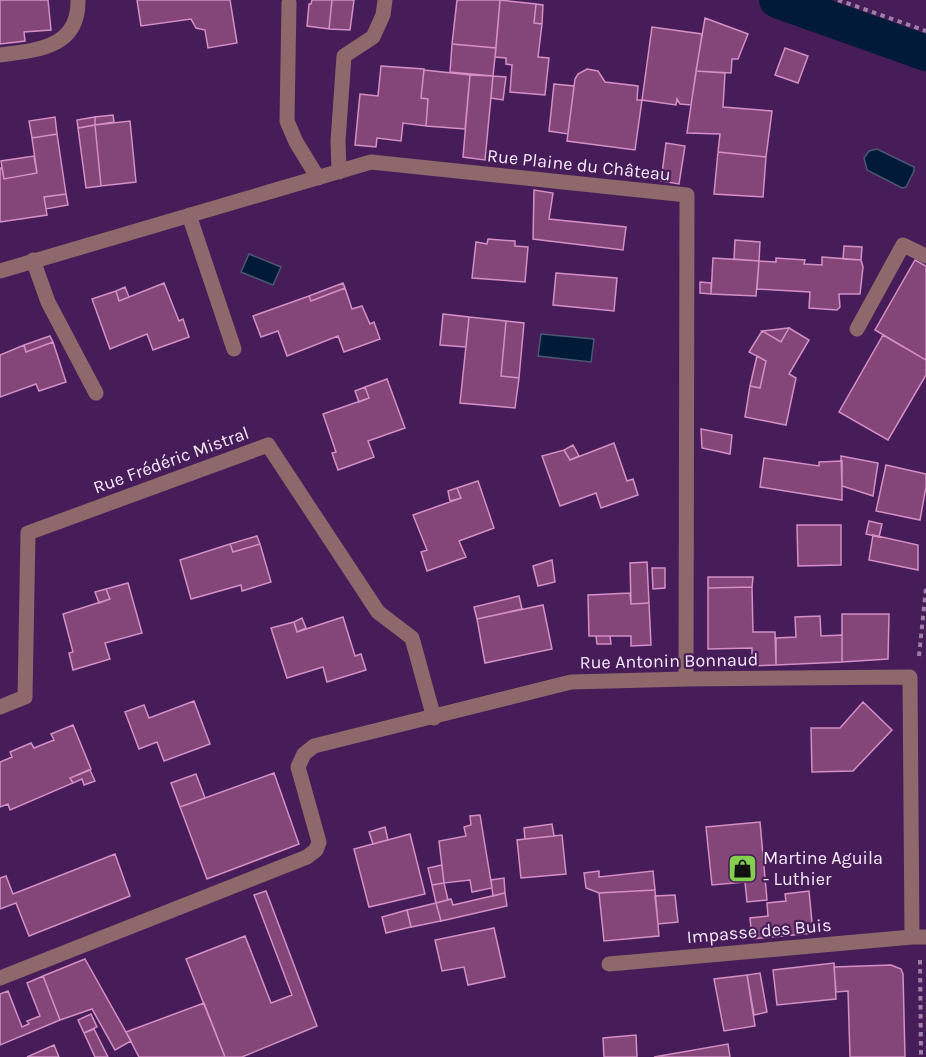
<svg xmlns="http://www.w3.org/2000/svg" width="926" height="1057" font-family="Karla,sans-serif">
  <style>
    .water { fill: #011a38; stroke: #4b5873; stroke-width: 1.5 }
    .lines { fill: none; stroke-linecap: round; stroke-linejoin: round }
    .canal { stroke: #011a38; stroke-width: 36 }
    .building { fill: #844678; stroke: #d48fc5; stroke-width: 1.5 }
    .path { stroke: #9c80a8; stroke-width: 4; stroke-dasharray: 4.5 4.5; stroke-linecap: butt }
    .minor { stroke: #8e686b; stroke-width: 15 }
    .labels { text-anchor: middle; stroke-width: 4.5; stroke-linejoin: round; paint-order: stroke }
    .street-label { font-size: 18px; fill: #f7e9fe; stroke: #461d58 }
    .poi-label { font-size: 18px; fill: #f7e9fe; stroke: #461d58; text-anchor: start }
  </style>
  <rect width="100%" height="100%" fill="#461d58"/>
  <path class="water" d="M877,149L914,167V171L906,187L902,188L867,170L864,158L869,151Z
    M249,254L281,267L273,285L241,272Z
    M541,334L594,339L591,362L538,356Z"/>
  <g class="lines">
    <path class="canal" d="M777,0L926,53"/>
  </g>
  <path class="building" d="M0,0H48L51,30L24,32L25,41L0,44Z
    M230,0L237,43L208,48L205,30L196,28L191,19L141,26L137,0Z
    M312,0H332L329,29L307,26L309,4H311Z
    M332,0H354L350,30L329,29Z
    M457,0H500L496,48L452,44Z
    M500,0L536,4L534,23L542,24L538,57L549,58L545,95L510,92L512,65L506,64V58L495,57Z
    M536,4L543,5L542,24L534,23Z
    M705,18L748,34L738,59H732L731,73L696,71Z
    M652,27L702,34L691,105L680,104L677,99L676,105L642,100Z
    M452,44L496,48L493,76L450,72Z
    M785,48L808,56L798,83L775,75Z
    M381,66L424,69L421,98L428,99L426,126L403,123L401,141L377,138L376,147L355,145L360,94L378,96Z
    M587,69L598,71L605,82L638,86L637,100H642L635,150L567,141L575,79L578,74Z
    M424,70L470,75L465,129L426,126L428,99L421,98Z
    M696,71L725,73L723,107L772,111L766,157L718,152L720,134L687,133Z
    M470,75L493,76L485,160L463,157Z
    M493,76L506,77L503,100L491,98Z
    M554,84L574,86L568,134L549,131Z
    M113,115L114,122L95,125V117Z
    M55,117L57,134L32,138L29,121Z
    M95,117V125L78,128L77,120Z
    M130,121L136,182L101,186L95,125Z
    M95,125L101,186L86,188L78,128Z
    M57,134L66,194L44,197L47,215L0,222V168H2L4,179L37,173L32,138Z
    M666,143L685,146L679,184L661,181Z
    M718,152L766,157L763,197L714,194Z
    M34,156L37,173L4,179L1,161Z
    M534,190L553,193L549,219L626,227L623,250L533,239Z
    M66,194L68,205L46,209L44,197Z
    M488,239L515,241V246L528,247L525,282L472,278L476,242L487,244Z
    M735,240L760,242L759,261L734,259Z
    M844,246L862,247L861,260L843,259Z
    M822,257L861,260L863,267L860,294H839L840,307L837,310L809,308L810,292L757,289L759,261L776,262V258L805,260L804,264L822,265Z
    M713,258L759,261L756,296L711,294Z
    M915,260L926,266V360L875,330Z
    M556,273L617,278L614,311L553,305Z
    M700,282L711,283V294L700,293Z
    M164,283L179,321L183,319L189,337L153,350L147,334L110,349L92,299L116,291L119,301Z
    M343,283L345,288L311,301L309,296Z
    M125,287L129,297L119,301L116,291Z
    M345,288L352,309L362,306L370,324L374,322L380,339L344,352L338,336L287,356L278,331L261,337L253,316L309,296L311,301Z
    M443,314L469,317L466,347L440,345Z
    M469,317L506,321L501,376L519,378L515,408L460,403Z
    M506,321L524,323L519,378L501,376Z
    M789,328L781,342L762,331Z
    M789,328L809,340L789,374L796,378L786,425L745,417L750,386L760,388L766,361L749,352L762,331L781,342Z
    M883,335L926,360V375L888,440L839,412Z
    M50,336L53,342L26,352L24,345Z
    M53,342L66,382L39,391L36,384L0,397V355L24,345L26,352Z
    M757,356L766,361L760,388L750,386Z
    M387,379L405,428L368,441L374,457L338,470L332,453L336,452L323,414L369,398L365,387Z
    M365,387L369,398L359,402L355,391Z
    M701,429L732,435L730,454L702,448Z
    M614,443L627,481L633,479L638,495L601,508L596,493L560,506L542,456L564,450L570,460Z
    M573,445L579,456L570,460L564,450Z
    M841,456L878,463L873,496L842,486Z
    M764,458L819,466V462L842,461V500L760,487Z
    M886,465L926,474V487L920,520L876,511Z
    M478,481L494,528L459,541L466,557L427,571L421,552L427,550L413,515L461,498L457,488Z
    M457,488L461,498L450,501L448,491Z
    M869,521L882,524L879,537L866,534Z
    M797,525H841V565L798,566Z
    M873,535L918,545V570L869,560Z
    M257,536L260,544L233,552L230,544Z
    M230,544L233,552L260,544L271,582L242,591L241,585L191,599L180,560Z
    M552,560L555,582L538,586L533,566Z
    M647,562L649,603L631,604L630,563Z
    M652,568H665V588L653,589Z
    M708,577H753L752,587L708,588Z
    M128,583L142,633L105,643L110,659L73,670L69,653L73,652L63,614L110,599L106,589Z
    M752,587L753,632H775L776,665L752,666V648L708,649V588Z
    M106,589L110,599L99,603L95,592Z
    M630,593L631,604L649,603L651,645L631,646V636H589L588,595Z
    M519,596L522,609L477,619L474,607Z
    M543,605L552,649L485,663L477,619Z
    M842,614H889L888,659L842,662Z
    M820,616L821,636L842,635V662L776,665V638L796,637L795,617Z
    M343,617L355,656L361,654L366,670L327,682L323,667L287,678L271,628L294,622L297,632Z
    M302,618L306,628L297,632L294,622Z
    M596,636H610L611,644H597Z
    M194,701L210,744L164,761L157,742L139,749L125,712L144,705L149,718Z
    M863,702L892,730L853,771L812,772L811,728H840Z
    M73,725L91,769L70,778L73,783L10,810L8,804L0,807V762L12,757L10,752L31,743L34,748L54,740L51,734Z
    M90,770L95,781L84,785L82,779L73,783L70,778Z
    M274,773L299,844L207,879L180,807Z
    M196,774L205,798L180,807L171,783Z
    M480,815L492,888L472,892L470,880L444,883L439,841L466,836L464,827L471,825L470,816Z
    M760,822L767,900L747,902L745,882L712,885L706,827Z
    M552,824L554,836L525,839L524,828Z
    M385,827L388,840L373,844L369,832Z
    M410,834L425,894L369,907L354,849Z
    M562,835L566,874L521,878L517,840Z
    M115,854L130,896L29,936L16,903L0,909V878L6,876L13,894Z
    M442,865L444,883L432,885L428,868Z
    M599,871V877L653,871L655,890L599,893L586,888L584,873Z
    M504,878L505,893L493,896L491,880Z
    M444,883L448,900L436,903L432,885Z
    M655,890L659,936L604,941L599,893Z
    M266,891L317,1026L242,1057H225L186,959L245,936L271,1003L292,995L254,895Z
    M809,891L813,933L752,939L750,918L768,916L767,903L786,901L785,894Z
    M505,893L507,906L441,921L436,903L451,899L453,905Z
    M675,895L678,922L658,924L655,896Z
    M436,903L441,921L411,927L407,910Z
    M407,910L411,927L386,933L382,917Z
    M494,928L505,977L468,985L464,967L442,971L435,940Z
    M85,959L131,1041L115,1050L92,1009L60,1020L43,976Z
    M834,963L836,999L777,1005L773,970Z
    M891,965L901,969L903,974L905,1057H850L848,991L836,992L834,967Z
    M760,973L767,1012L754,1015L747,975Z
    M747,975L755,1026L724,1031L714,979Z
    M43,976L60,1020L0,1045V994L8,991L22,1027L29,1024L27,1021L40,1016L27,983Z
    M204,1003L225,1057H139L126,1032Z
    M91,1014L97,1027L84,1033L78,1020Z
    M94,1029L108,1057H95L84,1033Z
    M636,1035L637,1057H604L603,1038Z
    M728,1044L730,1057H654Z
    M54,1045L59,1057H27Z"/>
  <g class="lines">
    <path class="path" d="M838,0L926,31
      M919,656L926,588
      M920,960L921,1057"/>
    <path class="minor" d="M289,3L287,121L296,142L318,178
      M0,55C37,50 79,48 78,0
      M339,172L338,141L344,56L373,37L383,15L385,0
      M189,215L234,349
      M33,260L48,302L96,393
      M0,271L371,162L687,195L686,679
      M857,329L903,245L926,256
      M0,707L25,697L28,533L268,445L378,612L412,638L434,718
      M609,964L912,937
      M0,978L307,857L316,850L319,842L298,767L304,754L314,746L571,682L686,679L910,677L912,937H926"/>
  </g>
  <defs>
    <symbol id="shop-square" viewBox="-11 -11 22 22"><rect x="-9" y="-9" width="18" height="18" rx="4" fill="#84cf4d" stroke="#461d58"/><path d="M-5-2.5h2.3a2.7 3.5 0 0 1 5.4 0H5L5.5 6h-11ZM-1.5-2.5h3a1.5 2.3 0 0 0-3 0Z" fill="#111"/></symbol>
  </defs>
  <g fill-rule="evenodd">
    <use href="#shop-square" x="726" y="852" width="33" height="33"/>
  </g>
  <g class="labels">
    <g class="street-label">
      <text transform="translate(579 165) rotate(6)" y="6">Rue Plaine du Château</text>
      <text transform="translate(171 460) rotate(-20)" y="6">Rue Frédéric Mistral</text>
      <text transform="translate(669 661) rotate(-1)" y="6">Rue Antonin Bonnaud</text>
      <text transform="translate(759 931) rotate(-5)" y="6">Impasse des Buis</text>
    </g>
    <g class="poi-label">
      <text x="763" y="864">Martine Aguila<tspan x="763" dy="21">- Luthier</tspan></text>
    </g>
  </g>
</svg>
